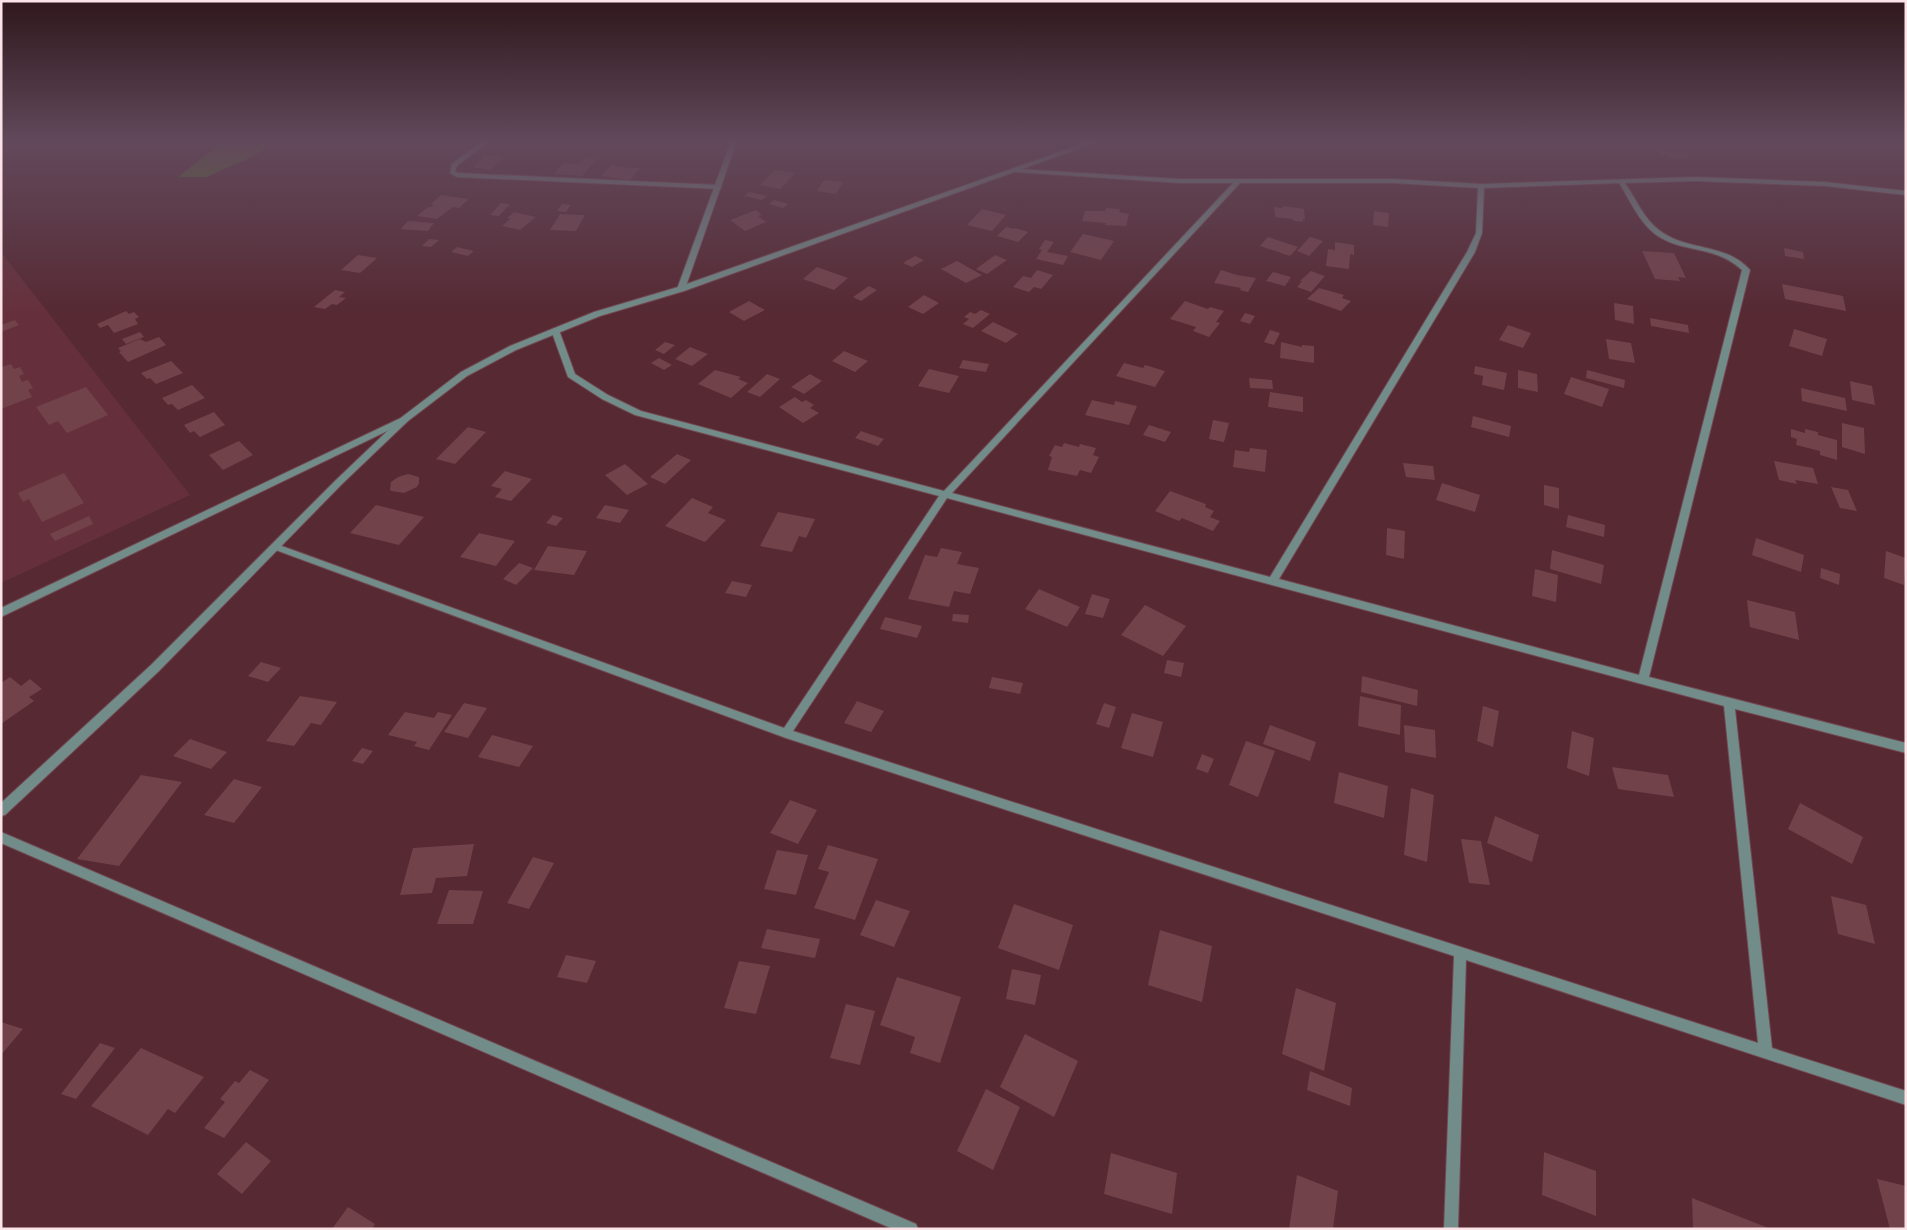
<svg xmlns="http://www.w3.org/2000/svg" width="1907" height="1230" font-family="Barlow,sans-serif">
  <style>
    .built { fill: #65303b }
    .water { fill: #536d2b }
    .building { fill: #72424b }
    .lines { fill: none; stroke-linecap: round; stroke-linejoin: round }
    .service-casing { stroke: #714750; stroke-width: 2 }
    .minor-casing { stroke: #714750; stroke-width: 2 }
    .tertiary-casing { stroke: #714750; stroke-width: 2 }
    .service { fill: #728c89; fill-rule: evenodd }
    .minor { fill: #728c89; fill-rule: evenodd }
    .tertiary { fill: #728c89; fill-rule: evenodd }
  </style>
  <rect width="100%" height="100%" fill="#562933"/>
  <path class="built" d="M1,252L190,495L1,583Z"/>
  <path class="water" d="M223,141H275L254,156L206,177H178Z"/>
  <path class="building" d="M1658,151L1686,153L1689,159L1669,158L1668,155H1661Z
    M484,156H491L504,157L491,170L473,167Z
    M584,158L597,159L582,176L554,174L563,163L579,164Z
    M611,165L629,168H640L630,180L601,176Z
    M775,170L795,173L780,189L760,185Z
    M824,180L843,182L836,194L817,191Z
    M749,192L767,196L762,200L744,196Z
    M441,195L469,199L459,208L453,207L437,219L417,216L428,207H431L434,205L431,204Z
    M774,200L788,204L783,208L769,204Z
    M501,203L510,204L499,216L490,215Z
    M562,204L571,205L566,212L557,211Z
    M1283,206L1304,209L1305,220L1303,219V222L1294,221L1293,219L1275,217L1274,207L1283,208Z
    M1106,208L1120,209L1119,212L1129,214L1126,226L1105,225L1106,223L1082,221L1085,211H1105Z
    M982,209L1006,215L992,231L967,225Z
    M756,210L762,215L758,216L766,222L745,231L730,220Z
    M1374,211L1389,213L1388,227L1373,225Z
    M514,212L536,217L520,230L502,226L510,219L507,218Z
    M560,214L585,215L576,231L550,230Z
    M408,221L434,223L428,231L401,229Z
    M1006,227L1014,229L1015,228L1028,232L1018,242L997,236Z
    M1083,234L1114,241L1101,260L1070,252Z
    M1268,237L1298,247L1290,256L1260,246Z
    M1310,237L1323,241L1309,256L1297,251Z
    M429,239L439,240L431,247L422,246Z
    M1045,240L1054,242L1047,252L1068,256L1063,265L1036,259L1042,250L1039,249Z
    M1335,242L1354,245V255L1350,254L1349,269L1326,266L1328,249L1335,250Z
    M457,247L474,251L468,256L451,252Z
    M1784,248L1803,252L1804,259L1785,256Z
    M1642,251L1674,253L1686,278L1678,277L1680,281L1655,279Z
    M358,255L377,258L360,273L341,270Z
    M995,255L1007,260L987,274L976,269Z
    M915,256L924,260L912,267L903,263Z
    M957,261L982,275L966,283L941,269Z
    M817,267L848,278L834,290L803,279Z
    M1037,270L1053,275L1041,289L1034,287L1029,292L1013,287L1023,276L1031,278Z
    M1221,270L1237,275L1256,278L1248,292L1240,290L1241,288L1214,283Z
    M1311,271L1325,276L1311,292L1297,287L1302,281H1300Z
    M1273,272L1291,277L1285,286L1266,281Z
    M1782,284L1843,296L1846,311L1785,299Z
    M869,286L877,290L861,301L853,297Z
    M1319,288L1344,295L1342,298L1351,301L1341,311L1307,299Z
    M335,290L345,292L339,297L346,298L337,305L332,304L325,309L314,307Z
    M924,295L939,303L923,314L908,307Z
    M749,301L765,310L744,321L729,312Z
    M1185,301L1208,309L1210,307L1224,311L1216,322L1220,323L1209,337L1193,331L1196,327L1170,319Z
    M1614,303L1633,306L1634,324L1615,320Z
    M981,310L990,314L973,328L963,324L969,319L964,317L970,312L975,314Z
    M126,311L129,314L134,312L139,317L135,319L138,324L114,333L108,325L100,328L97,324Z
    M1245,313L1255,316L1250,324L1240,321Z
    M1650,318L1688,325L1689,333L1651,326Z
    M15,320L19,325L1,332V325Z
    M993,322L1018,334L1006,343L981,331Z
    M1508,325L1531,333L1523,348L1499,340Z
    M1794,329L1827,339L1822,356L1789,346Z
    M1270,330L1280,333L1274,345L1264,342Z
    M140,332L144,337L126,344L122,339Z
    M159,337L166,345L128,362L119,352L121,351L118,348L140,339L146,342Z
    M1606,339L1631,343L1635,363L1609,359Z
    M665,342L675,345L664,354L655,350Z
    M1281,342L1302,347V345L1314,346V363L1280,358Z
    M690,347L708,354L692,366L675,359Z
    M844,351L868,361L855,372L832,361Z
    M659,358L672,365L664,370L651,363Z
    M963,360L989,364L986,372L959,368Z
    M171,361L183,373L156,384L150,378L147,379L141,373Z
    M1124,363L1143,368L1145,365L1165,371L1155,387L1116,376Z
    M11,364L14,369L20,367L24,374L19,376L22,382L28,380L33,388L28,390L32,397L1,409V367Z
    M1475,366L1507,373L1504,390L1482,385L1483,376L1474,374Z
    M929,369L959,376L949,393L918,386Z
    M715,370L741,377L738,379L748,383L731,398L698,384Z
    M1518,370L1537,374L1538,392L1518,388Z
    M1587,370L1625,380L1624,388L1586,378Z
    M767,374L780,379L760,397L747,392Z
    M810,374L822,381L804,394L791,387Z
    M1571,377L1609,389L1602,407L1564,394Z
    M1249,378L1272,380L1273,389L1250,388Z
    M1850,381L1872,386L1875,405L1852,400Z
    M192,385L205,398L178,410L172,404L168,405L162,398Z
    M86,387L108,415L67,433L58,421L49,425L36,407Z
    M1801,388L1845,398L1847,411L1802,401Z
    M1270,392L1303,397V412L1268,407Z
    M795,397L802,402L806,400L814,405L810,408L819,413L803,423L779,407Z
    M1092,400L1114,405L1115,401L1137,406L1129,425L1085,415Z
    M214,412L225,425L200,437L194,431L190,433L184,425Z
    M1473,416L1511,426L1509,437L1471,427Z
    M1213,420L1229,423L1224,442L1209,439Z
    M1842,423L1864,428L1865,454L1842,447Z
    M1149,425L1171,432L1165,442L1143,435Z
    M468,427L486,432L455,464L436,459Z
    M1791,429L1805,433V429L1818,432V435L1837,440V460L1820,455V451L1796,445L1797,439L1791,437Z
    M861,431L884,439L878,446L855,438Z
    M239,441L253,455L223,470L209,455Z
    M1064,443L1079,447L1080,444L1096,448L1093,455L1099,457L1091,473L1080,470L1077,476L1048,470L1052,457L1049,456L1055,445L1062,447Z
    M1250,448L1267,450L1265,472L1233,467L1235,450L1249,452Z
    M677,454L691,460L665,484L650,477Z
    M1774,461L1813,468L1818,484L1795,480L1797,484L1779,480Z
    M1403,463L1433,466L1435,480L1406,477Z
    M625,464L648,484L627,495L605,475Z
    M505,471L532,479L511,501L495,497L502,489L491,486Z
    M64,473L84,503L42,522L29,499L23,502L18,493Z
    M408,474L419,477V483L417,487L404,493L391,491L390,489L391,482L398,477Z
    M1442,483L1480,495L1475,512L1436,500Z
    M1544,485L1559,488V509L1544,505Z
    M1831,487L1848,490L1857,511L1840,508Z
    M1170,491L1206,504L1205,507L1214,511L1210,517L1220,521L1213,531L1182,518L1179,521L1155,511Z
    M692,498L713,507L708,513L726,520L705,542L665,526Z
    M376,505L424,517L399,545L350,533Z
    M605,505L629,510L620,523L596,518Z
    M778,512L815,519L806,538L799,536L792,552L760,546Z
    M553,515L563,518L556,526L546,523Z
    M1568,515L1605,525L1604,537L1566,527Z
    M89,516L93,524L55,541L50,534Z
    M1387,528L1405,531L1404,559L1386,555Z
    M479,533L515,541L496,566L460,557Z
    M1756,538L1804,555L1801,572L1752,555Z
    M548,546L587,551L574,575L534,570Z
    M941,548L962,552L957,564L979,568L970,594L954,591L949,607L908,599L925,555L937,557Z
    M1552,550L1604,565L1601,584L1550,569Z
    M1886,551L1906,558L1904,585L1884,578Z
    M519,563L533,568L516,585L503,579Z
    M1821,568L1840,574L1839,585L1820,578Z
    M1535,569L1558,575L1556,602L1532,596Z
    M732,581L752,585L746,597L725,593Z
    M1039,589L1080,607L1067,627L1025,609Z
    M1092,594L1110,599L1103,618L1085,614Z
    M1747,600L1795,612L1799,640L1750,627Z
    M1145,605L1186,626L1163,656L1121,635Z
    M953,614L969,615L968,623L952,621Z
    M885,617L922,626L917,638L880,629Z
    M1167,660L1184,663L1181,677L1164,673Z
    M261,662L281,668L268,682L248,676Z
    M1362,676L1418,690L1417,706L1361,692Z
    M10,677L21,686L30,679L42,689L29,697L34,701L1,724V683Z
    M992,677L1023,683L1020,694L989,688Z
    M300,696L337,702L321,725L311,723L294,746L266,741Z
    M1360,696L1401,705L1400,735L1358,726Z
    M857,701L884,711L871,732L844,723Z
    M464,703L487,708L468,738L444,732Z
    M1104,703L1116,707L1109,728L1096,724Z
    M1483,706L1499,711L1493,747L1477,741Z
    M405,712L434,718L438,712L452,715L429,750L414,746L417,742L388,735Z
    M1132,713L1163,722L1153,757L1121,748Z
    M1270,725L1316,742L1310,761L1263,744Z
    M1404,725L1435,730L1436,758L1405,752Z
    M1572,731L1594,738L1589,776L1567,768Z
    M492,735L533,746L519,767L478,757Z
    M190,739L227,752L211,769L173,756Z
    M1246,741L1275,751L1258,797L1229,785Z
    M362,748L373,751L363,764L352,761Z
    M1202,754L1214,759L1208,773L1196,769Z
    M1612,767L1668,775L1674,797L1618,789Z
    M1339,772L1388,786L1384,818L1334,803Z
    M141,775L182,782L119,866L77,859Z
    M234,779L262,787L234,823L204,815Z
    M1411,788L1434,795L1427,862L1404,855Z
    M790,800L817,810L798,844L770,833Z
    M1800,803L1863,837L1852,864L1788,829Z
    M1495,816L1539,835L1532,862L1487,843Z
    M1461,839L1481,841L1490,885L1469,883Z
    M474,844L467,876L436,878L432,893L400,895L413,848Z
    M828,845L878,859L855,920L814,908L829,872L818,869Z
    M777,850L808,855L796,895L764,889Z
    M533,857L554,863L529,909L507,903Z
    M449,890L483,891L473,924H437Z
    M1831,896L1866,905L1875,944L1838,934Z
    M876,900L910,911L894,947L860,935Z
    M1014,904L1073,925L1059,970L998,948Z
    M767,929L820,939L815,958L761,948Z
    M1160,930L1212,946L1202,1002L1148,985Z
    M566,955L596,961L587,983L557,977Z
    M739,961L770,966L756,1014L724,1008Z
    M1012,969L1041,975L1035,1005L1006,999Z
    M897,977L961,997L940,1063L910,1053L915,1037L880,1025Z
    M1296,988L1336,1003L1324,1071L1282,1054Z
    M846,1004L875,1011L860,1065L830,1058Z
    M1,1022L23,1029L1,1055Z
    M1025,1034L1078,1061L1054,1117L1000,1087Z
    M100,1043L115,1048L76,1099L61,1094Z
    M141,1048L204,1077L175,1113L168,1109L148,1135L91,1106Z
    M250,1070L269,1080L224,1138L204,1128L225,1102L220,1099L235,1081L239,1083Z
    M1310,1071L1352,1088L1350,1106L1307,1090Z
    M986,1089L1020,1107L993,1170L957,1151Z
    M246,1142L271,1161L242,1194L217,1174Z
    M1544,1152L1596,1171V1216L1542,1195Z
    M1111,1153L1177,1173L1172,1214L1104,1194Z
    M1297,1175L1338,1191L1333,1229H1289Z
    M1877,1179L1906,1186V1229H1890Z
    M1692,1198L1771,1229H1693Z
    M348,1207L375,1224L372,1229H332Z"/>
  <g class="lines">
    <defs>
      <path id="service" d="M482,141H490L457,166L455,171L458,173L719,185L722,187L719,189L457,177L450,173L452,164Z"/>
      <path id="minor" d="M731,141H737L685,289L684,291H678L677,289Z
        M1018,169L1180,179H1393L1481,184L1696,177L1825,182L1906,191V195L1825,186L1696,181L1625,183C1636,199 1644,219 1659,230C1687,252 1725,242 1750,270L1649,677L1906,743V753L1735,709L1772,1048L1906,1091V1105L1466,960L1458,1229H1444L1454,956L786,738L273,549L271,547L276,544L279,545L784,728L939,496L635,415L602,399L568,377L551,330L555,328L559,330L575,374L608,395L641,411L944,491L1233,183H1180L1016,172L1015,171ZM1240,183H1393L1478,188L1476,233L1467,252L1270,577L952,493ZM1619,183C1630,200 1639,222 1655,234C1682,254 1714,244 1742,270L1639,675L1279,579L1475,252L1482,233L1484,188ZM947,498L1724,706L1758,1043L793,731Z
        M405,416L408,417V421L1,617V608Z
        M1,832L916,1224L918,1229H893L1,843Z"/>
      <path id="tertiary" d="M1090,141H1100L684,291L600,316L516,350L467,376L408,421L342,484L159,671L5,815L1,816V803L151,665L336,480L402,417L461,372L510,346L594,312L678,287Z"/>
    </defs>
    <use href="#service" class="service-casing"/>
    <use href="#minor" class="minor-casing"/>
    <use href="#tertiary" class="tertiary-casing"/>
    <use href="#service" class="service"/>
    <use href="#minor" class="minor"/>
    <use href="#tertiary" class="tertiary"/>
  </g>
  <linearGradient id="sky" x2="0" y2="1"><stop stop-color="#2f171c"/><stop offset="0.45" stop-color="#62495b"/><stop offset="1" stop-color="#62495b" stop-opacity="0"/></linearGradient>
  <rect width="1907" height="314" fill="url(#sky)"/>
  <rect width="1907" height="1230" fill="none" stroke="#fce3e7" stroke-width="5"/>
</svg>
